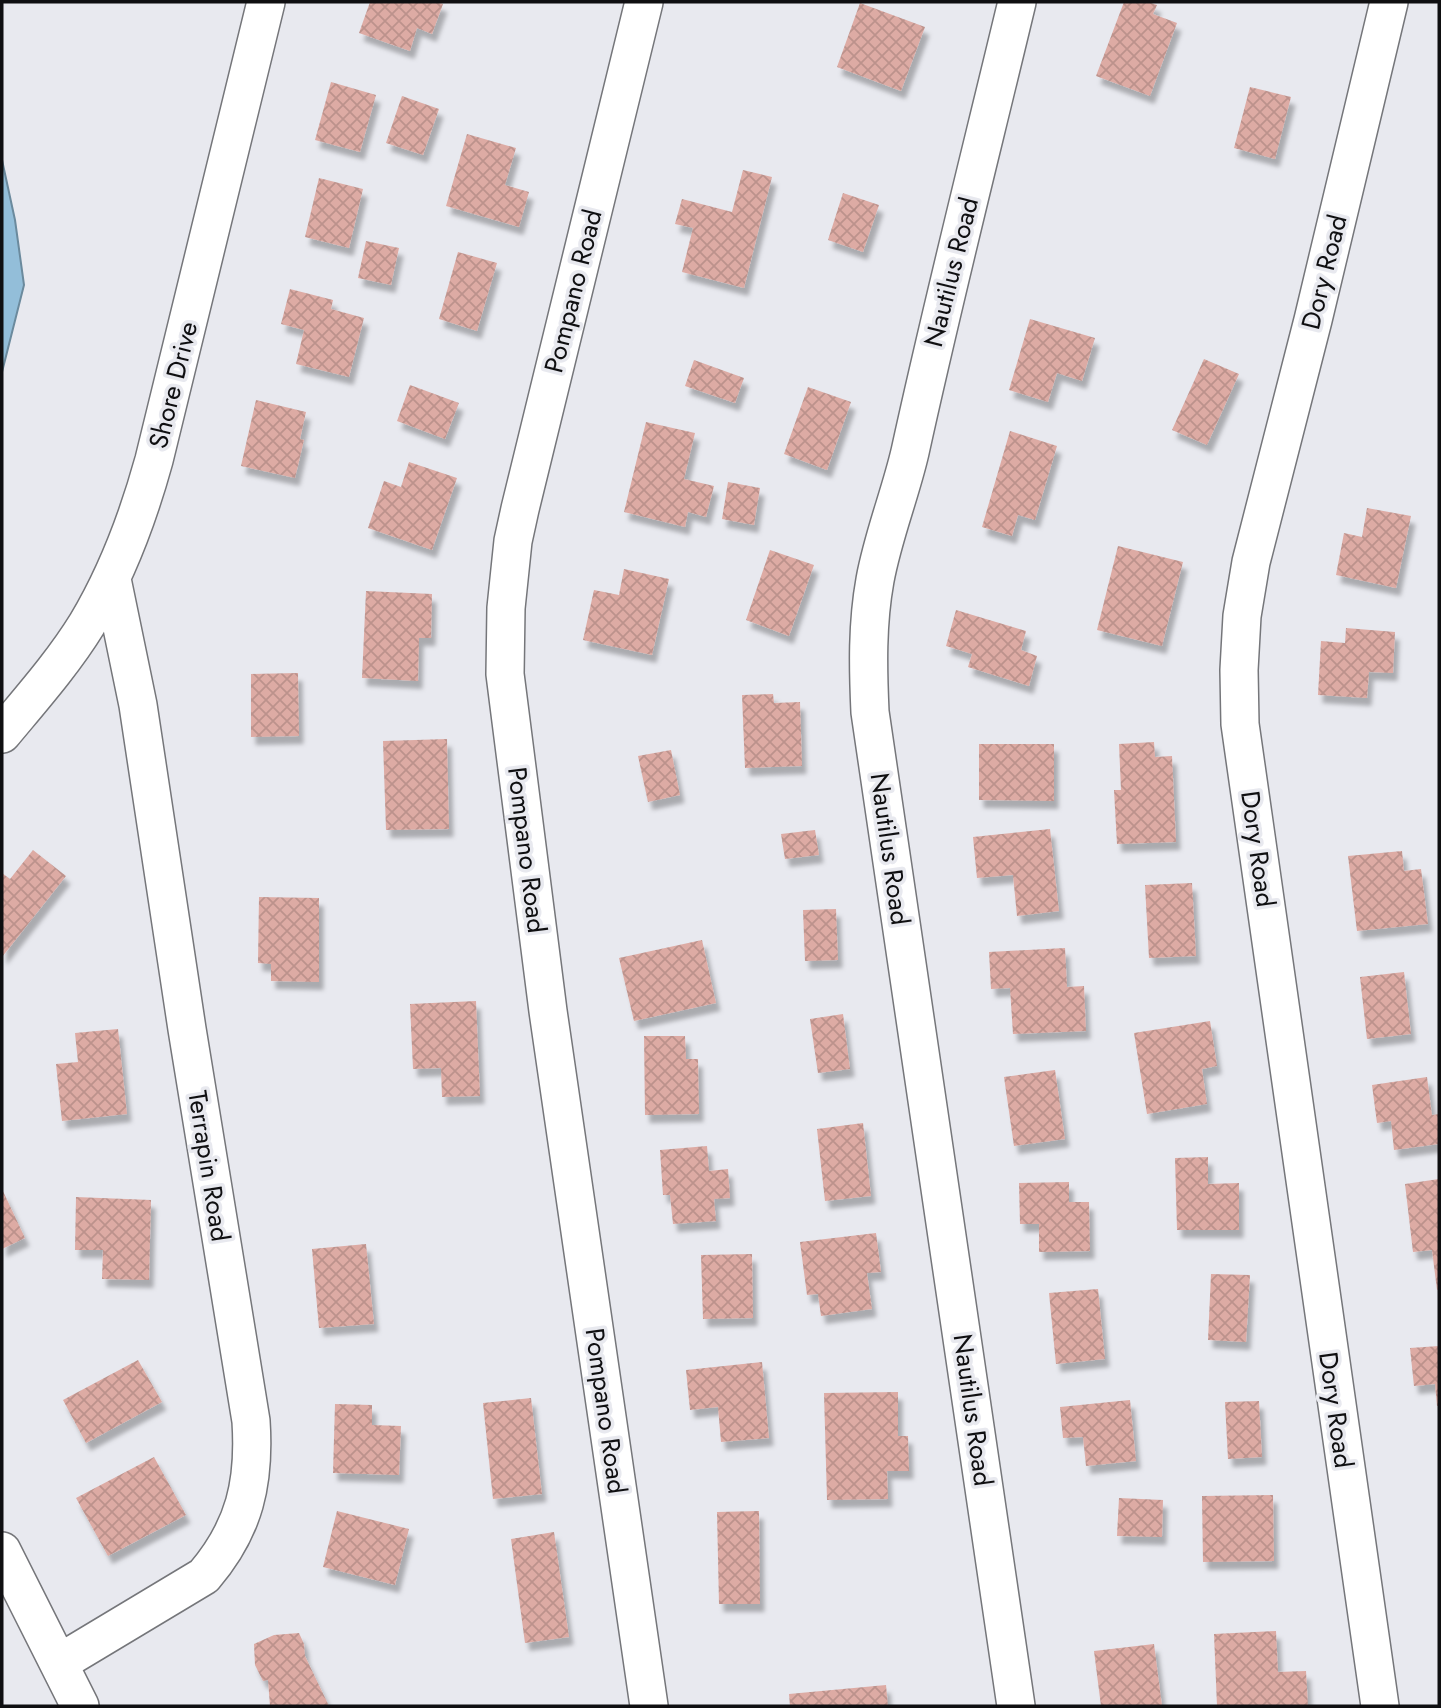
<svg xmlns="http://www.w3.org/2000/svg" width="1441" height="1708" font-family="Jost,sans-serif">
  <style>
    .water { fill: #93bed9; stroke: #6b8a9d; stroke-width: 2 }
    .building { fill: url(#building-cross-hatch); filter: url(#shadow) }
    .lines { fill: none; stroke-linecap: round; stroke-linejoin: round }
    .minor-casing { stroke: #75767a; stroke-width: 40 }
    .minor { stroke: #fff; stroke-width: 37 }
    .labels { text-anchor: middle; stroke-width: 7; stroke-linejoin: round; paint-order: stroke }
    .street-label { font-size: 26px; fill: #0f0f11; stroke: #e8e9ef }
  </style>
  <defs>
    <pattern id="building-cross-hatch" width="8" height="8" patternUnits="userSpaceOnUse" patternTransform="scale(1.75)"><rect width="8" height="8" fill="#ddaba4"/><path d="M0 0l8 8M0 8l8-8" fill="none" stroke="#bc928c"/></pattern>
    <filter id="shadow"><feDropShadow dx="4.5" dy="8" stdDeviation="2" flood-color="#0004"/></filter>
  </defs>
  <rect width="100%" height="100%" fill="#e8e9ef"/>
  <path class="water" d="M2,160L15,220L24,285L2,372Z"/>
  <path class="building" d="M370,2H436L443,4L432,34L417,28L410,51L359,33Z
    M1124,2H1148L1157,5L1153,14L1177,23L1150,96L1096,76Z
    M860,3L925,27L901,91L837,67Z
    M331,82L376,95L360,152L315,140Z
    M1250,87L1291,97L1275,159L1234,148Z
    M402,96L439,109L423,155L386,143Z
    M467,134L516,148L505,185L529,192L519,227L446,206Z
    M743,170L772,177L744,288L682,272L693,228L675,224L682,199L732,212Z
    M319,178L363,189L349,248L305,237Z
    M843,193L879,205L863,252L828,240Z
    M366,241L399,248L391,285L358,278Z
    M458,252L497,263L477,331L439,319Z
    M290,289L333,300L331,309L364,318L349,377L296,364L304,330L281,324Z
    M1030,319L1095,338L1082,381L1057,373L1048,402L1009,390Z
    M1204,359L1239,374L1207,445L1172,430Z
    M694,360L744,378L735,403L685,386Z
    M410,385L459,403L445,439L397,421Z
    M808,387L851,402L827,470L784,454Z
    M256,400L306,412L300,439L304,440L295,478L241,466Z
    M646,422L695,433L684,479L714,486L706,517L688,512L685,527L624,512Z
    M1010,431L1057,446L1035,520L1018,515L1012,536L982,527Z
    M409,462L457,478L432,550L368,528L384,481L401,487Z
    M728,482L760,488L754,525L722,519Z
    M1367,508L1411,516L1396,588L1336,575L1344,533L1362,537Z
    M1118,546L1183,562L1162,646L1097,630Z
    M770,550L814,565L789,636L746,620Z
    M624,569L669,579L652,655L583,640L594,590L619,595Z
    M366,591L432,594L431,638H419L418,681L362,678Z
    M956,610L1026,631L1021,650L1037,656L1029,686L968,667L972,654L946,646Z
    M1346,628L1395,632L1393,673L1369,672L1367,698L1318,695L1321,641L1345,643Z
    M298,673L299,736L251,737V674Z
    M773,694L774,703L800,702L802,766L745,768L742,695Z
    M447,739L449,829L386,830L383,741Z
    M1154,742L1155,757L1172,756L1176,842L1117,844L1114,790H1121L1119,744Z
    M979,744H1054V801L979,800Z
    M671,750L680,795L648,802L638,756Z
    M1050,829L1059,911L1017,916L1013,875L977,878L973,837Z
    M815,830L819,855L785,859L781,834Z
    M33,850L66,876L2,957V873L10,879Z
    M1402,851L1404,871L1421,869L1428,924L1357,931L1348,856Z
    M1192,883L1196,956L1149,958L1145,885Z
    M259,897L319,898V982L271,981V964L258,963Z
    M836,909L838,960L805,961L803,910Z
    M702,940L716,1003L634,1021L619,958Z
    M1065,948L1067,987L1084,986L1086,1031L1013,1034L1010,988L991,989L989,952Z
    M1404,972L1411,1034L1367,1039L1360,977Z
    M476,1001L480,1096L442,1097L441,1068L413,1069L410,1004Z
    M843,1014L850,1069L818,1073L810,1019Z
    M1210,1021L1217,1066L1202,1069L1207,1104L1147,1114L1134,1033Z
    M118,1029L127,1114L62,1121L56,1064L78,1062L75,1033Z
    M644,1036H685L686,1059H698L699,1114L645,1115Z
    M1055,1070L1065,1139L1014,1146L1004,1077Z
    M1427,1077L1432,1115L1439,1114V1144L1394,1150L1391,1121L1377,1123L1372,1085Z
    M863,1123L871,1196L825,1201L817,1129Z
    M707,1146L709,1171L728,1169L730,1198L714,1199L716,1221L673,1224L670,1195H663L660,1150Z
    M1208,1157V1184L1239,1183V1230H1177L1175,1158Z
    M1439,1179V1289L1437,1290L1432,1250L1413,1252L1405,1184Z
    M1069,1182V1202H1089L1090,1251L1039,1252V1224H1020L1019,1183Z
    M2,1189L25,1238L2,1249Z
    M76,1197L151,1200L149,1280L102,1279L103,1250H75Z
    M876,1233L881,1272L867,1273L872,1309L821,1316L818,1294L807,1295L800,1242Z
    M366,1244L374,1324L319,1328L312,1249Z
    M752,1254L753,1318L703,1319L701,1255Z
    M1211,1274L1250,1275L1246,1342L1208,1340Z
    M1098,1289L1105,1359L1056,1364L1049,1293Z
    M1439,1346V1406H1437L1435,1384L1414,1386L1410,1348Z
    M138,1360L162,1402L86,1443L63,1400Z
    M762,1362L769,1438L721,1442L718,1407L690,1410L686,1370Z
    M898,1392V1436H908L909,1471H887L888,1499L827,1500L824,1393Z
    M531,1398L542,1494L493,1499L483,1403Z
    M1130,1400L1136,1461L1086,1466L1083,1437L1063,1438L1060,1407Z
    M1259,1401L1262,1457L1228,1459L1225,1402Z
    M335,1404L372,1405V1425L401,1426L399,1475L333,1473Z
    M154,1457L186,1515L108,1556L76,1498Z
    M1273,1495L1274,1561L1203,1562L1202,1496Z
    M1119,1498L1163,1500L1162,1537L1117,1536Z
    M337,1511L409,1529L395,1585L323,1567Z
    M759,1511L760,1604H719L717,1512Z
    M554,1532L569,1637L525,1643L511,1539Z
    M1276,1631L1278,1672L1306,1671L1308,1706H1217L1214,1634Z
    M299,1633L304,1644L305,1656L329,1706H270L268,1680L263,1681L255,1665L254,1644L274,1635Z
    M1154,1644L1162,1706H1101L1094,1651Z
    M886,1685L888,1706H790L789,1694Z"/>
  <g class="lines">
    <defs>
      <path id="minor" d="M644,2L520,509L513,541L506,608L505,674L548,1011L649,1706
        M2,734C31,699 63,663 87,624C118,572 138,518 154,460L266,2
        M2,1551L80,1706
        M59,1663L204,1576C245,1528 255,1482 251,1421L187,1029L138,705L112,579
        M1016,1706L870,712C868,668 867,624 875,580C883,536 900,495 910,452C943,301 981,152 1017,2
        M1380,1706L1240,724L1239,670L1242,616L1251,562L1313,320L1389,2"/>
    </defs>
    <use href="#minor" class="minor-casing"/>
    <use href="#minor" class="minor"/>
  </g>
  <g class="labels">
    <g class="street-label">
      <text transform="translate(951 272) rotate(-76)" y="9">Nautilus Road</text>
      <text transform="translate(1324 272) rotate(-76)" y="9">Dory Road</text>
      <text transform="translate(573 291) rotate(-76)" y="9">Pompano Road</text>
      <text transform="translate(173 385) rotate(-76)" y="9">Shore Drive</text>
      <text transform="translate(890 849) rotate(82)" y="9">Nautilus Road</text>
      <text transform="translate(1258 849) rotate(82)" y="9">Dory Road</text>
      <text transform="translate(527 850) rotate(83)" y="9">Pompano Road</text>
      <text transform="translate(209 1166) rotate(81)" y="9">Terrapin Road</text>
      <text transform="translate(973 1410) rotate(82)" y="9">Nautilus Road</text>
      <text transform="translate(1336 1410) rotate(82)" y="9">Dory Road</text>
      <text transform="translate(606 1411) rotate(82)" y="9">Pompano Road</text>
    </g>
  </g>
  <rect width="1441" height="1708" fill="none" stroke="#0f0f11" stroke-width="7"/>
</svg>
